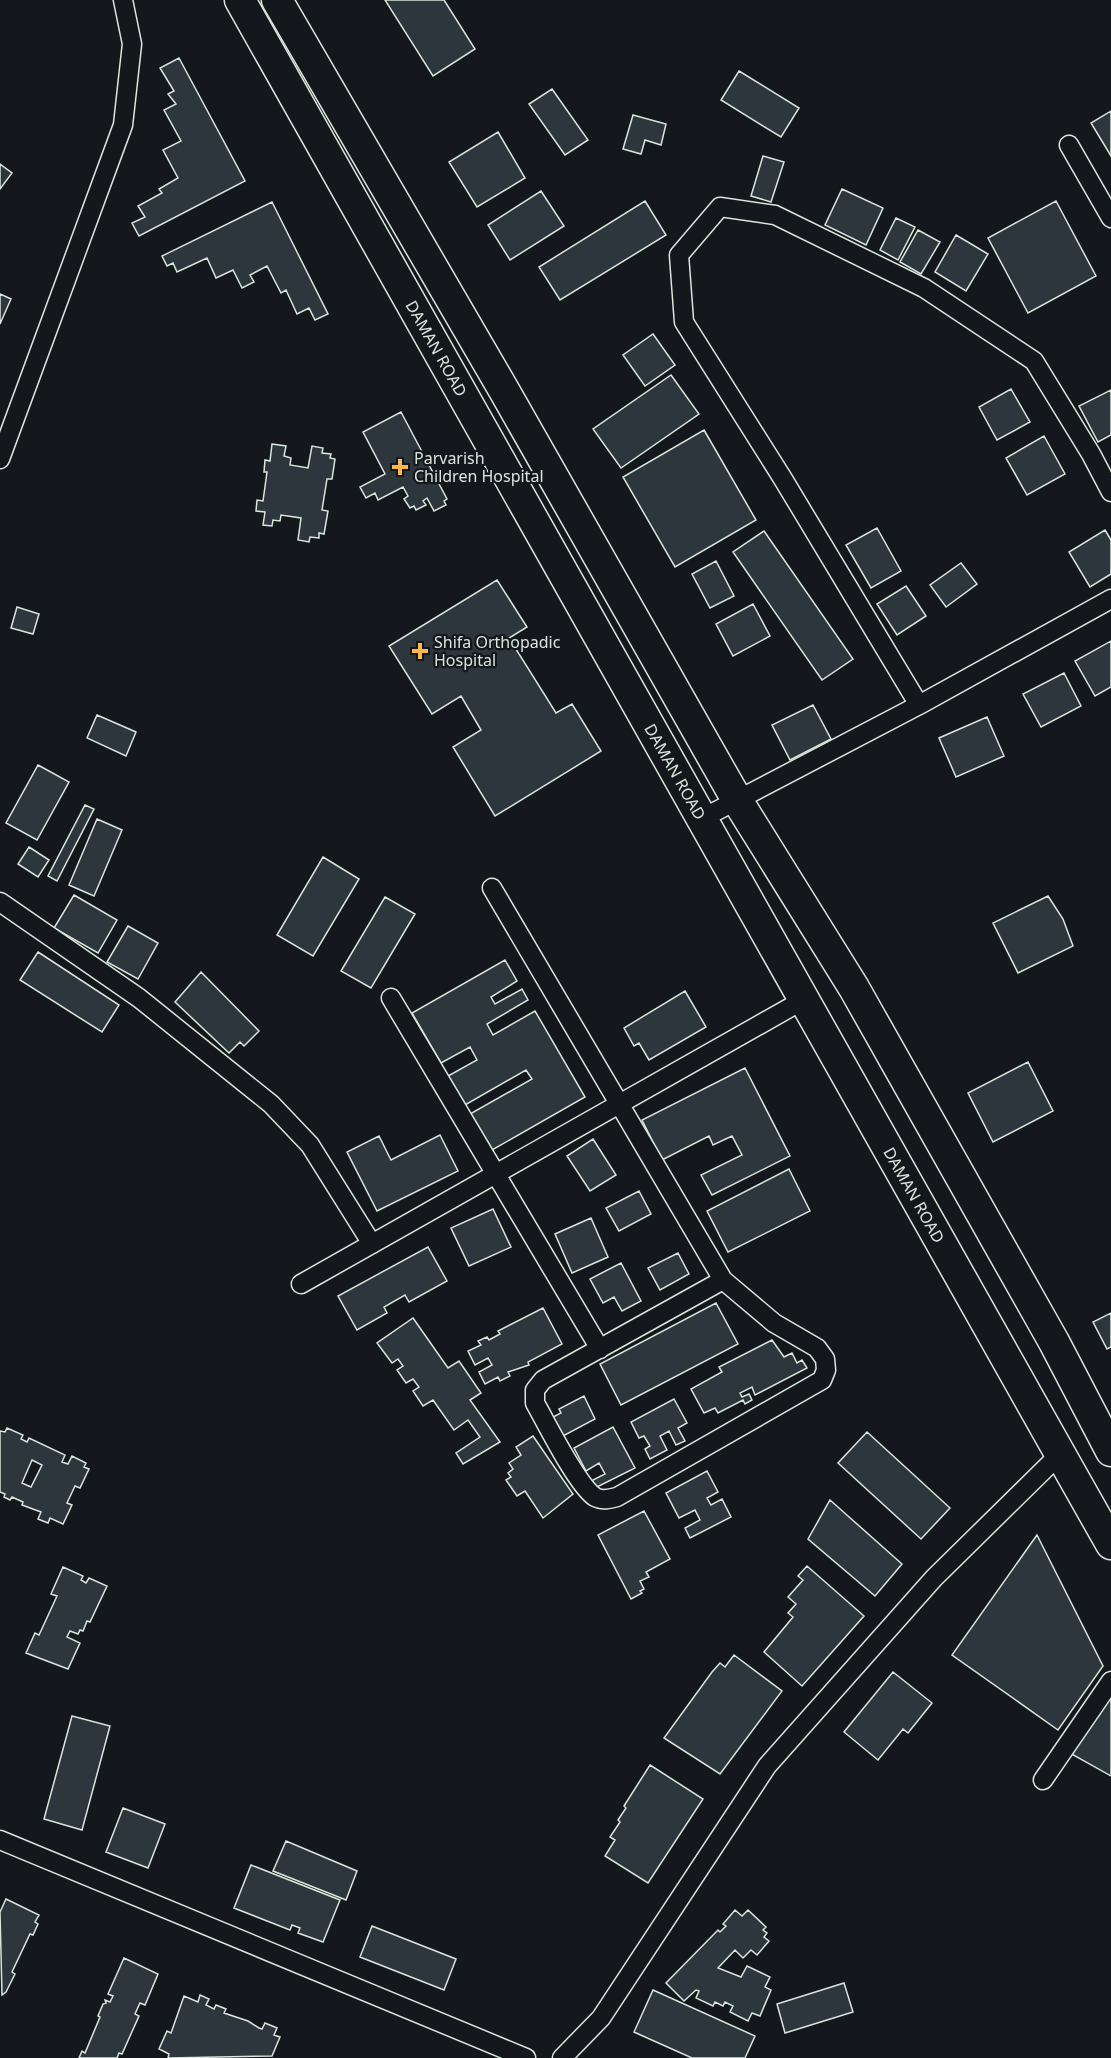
<svg xmlns="http://www.w3.org/2000/svg" width="1111" height="2058" font-family="'Noto Sans',sans-serif">
  <style>
    .building { fill: #2c363c; stroke: #d8e6dc; stroke-width: 1.5; fill-rule: evenodd }
    .lines { fill: none; stroke-linecap: round; stroke-linejoin: round }
    .street-casing { stroke: #d8e6dc; stroke-width: 21 }
    .primary-casing { stroke: #d8e6dc; stroke-width: 33 }
    .street { stroke: #14181c; stroke-width: 18 }
    .primary { stroke: #14181c; stroke-width: 30 }
    .poi-dot { fill: #ffb74d; stroke: #14181c; stroke-width: 2 }
    .labels { text-anchor: middle; stroke-width: 4.5; stroke-linejoin: round; paint-order: stroke }
    .street-label { font-size: 16px; fill: #d8e6dc; stroke: #14181c }
    .poi-label { font-size: 16px; fill: #d8e6dc; stroke: #14181c; text-anchor: start }
  </style>
  <rect width="100%" height="100%" fill="#14181c"/>
  <path class="building" d="M385,0H444L475,49L433,76Z
    M179,58L245,181L139,236L132,223L145,217L138,206L162,193L159,189L178,178L163,150L181,141L164,110L176,104L168,94L174,91L160,68Z
    M739,71L799,108L781,137L721,100Z
    M552,89L588,140L565,155L529,104Z
    M1111,111V156L1091,123Z
    M633,115L666,124L661,145L645,140L641,154L623,149Z
    M498,132L525,178L477,207L449,162Z
    M763,156L784,162L771,202L751,196Z
    M0,164L12,173L0,189Z
    M842,189L883,208L866,245L825,225Z
    M541,191L564,226L510,260L488,225Z
    M645,201L666,235L560,300L539,267Z
    M1056,201L1096,276L1028,313L988,238Z
    M272,202L328,314L315,320L309,308L297,314L286,290L281,293L267,266L250,275L254,282L242,288L233,270L216,278L207,258L177,272L173,263L167,266L162,256Z
    M896,218L915,227L898,260L880,250Z
    M918,230L940,242L921,274L900,262Z
    M956,235L988,254L966,291L935,272Z
    M0,294L11,299L0,324Z
    M653,334L675,365L645,386L623,355Z
    M671,375L699,414L621,468L593,429Z
    M1011,389L1030,422L997,440L979,407Z
    M1111,390V435L1098,442L1079,406Z
    M401,412L447,499L444,501L446,505L434,511L427,498L423,501L426,505L416,510L414,506L410,508L404,499L408,496L403,487L378,500L375,493L366,498L360,487L385,474L363,432Z
    M704,430L756,520L675,567L623,477Z
    M1044,436L1065,474L1027,495L1006,458Z
    M272,444L286,446L284,456L291,458L290,465L308,468L312,446L323,448L322,453L331,454L330,458L335,459L332,479H327L322,510L328,511L324,534L319,533V538L310,537L309,542L298,540L301,518L281,515L280,521L273,520L272,526L263,525L265,512L256,511L257,500L263,501L267,472H264L265,460L270,461Z
    M877,528L901,571L871,588L846,545Z
    M1105,530L1111,540V574L1090,587L1069,552Z
    M764,531L853,659L822,680L733,552Z
    M716,561L734,596L710,608L692,574Z
    M961,563L977,584L946,607L930,585Z
    M497,580L527,627L509,638L556,713L572,704L601,751L495,816L453,747L481,730L461,696L432,714L389,646Z
    M906,586L926,616L897,635L877,604Z
    M753,604L770,636L733,656L716,624Z
    M17,607L39,614L33,634L11,628Z
    M1111,641V687L1095,696L1075,661Z
    M1064,673L1081,706L1041,727L1023,694Z
    M813,705L831,739L790,760L772,725Z
    M97,715L136,732L126,756L87,738Z
    M987,717L1004,756L956,777L939,738Z
    M38,765L69,782L37,840L6,823Z
    M85,805L94,809L57,881L48,876Z
    M97,819L122,830L94,896L69,885Z
    M29,847L49,860L38,877L18,864Z
    M323,857L359,879L313,956L277,935Z
    M74,895L117,920L98,953L54,928Z
    M1048,896L1063,919L1073,946L1018,973L993,923Z
    M385,897L415,914L371,988L341,971Z
    M128,926L158,943L138,979L107,962Z
    M38,952L119,1005L102,1032L20,980Z
    M505,960L517,981L491,997L495,1004L522,989L528,1000L487,1024L493,1035L535,1011L585,1097L492,1150L470,1114L532,1079L526,1070L465,1105L448,1076L477,1060L470,1047L441,1063L412,1013Z
    M201,972L259,1031L244,1046L240,1042L229,1053L175,1002Z
    M685,991L706,1027L649,1060L639,1043L634,1046L624,1028Z
    M1028,1062L1053,1111L993,1142L968,1093Z
    M745,1068L790,1156L712,1195L701,1175L742,1155L732,1136L713,1145L709,1136L662,1160L642,1120Z
    M440,1135L458,1171L377,1211L347,1152L379,1136L391,1160Z
    M593,1139L616,1175L590,1191L567,1156Z
    M789,1169L810,1211L728,1252L707,1211Z
    M639,1191L651,1214L619,1231L606,1208Z
    M493,1209L511,1247L469,1266L451,1228Z
    M591,1218L608,1257L572,1273L555,1234Z
    M428,1247L447,1281L409,1302L405,1295L384,1307L387,1313L357,1330L338,1296Z
    M678,1253L689,1274L660,1290L648,1268Z
    M621,1263L641,1301L622,1311L614,1297L603,1303L590,1279Z
    M716,1303L738,1344L621,1405L600,1364Z
    M543,1308L562,1344L528,1362L529,1365L508,1372L510,1376L500,1381L498,1377L485,1384L479,1372L492,1365L488,1358L475,1365L468,1351L481,1345L478,1341L487,1337L489,1340L500,1334L498,1331Z
    M1111,1313V1347L1107,1349L1093,1322Z
    M413,1318L448,1368L459,1361L481,1393L470,1400L500,1442L463,1464L456,1453L480,1437L468,1420L454,1430L433,1400L423,1406L413,1391L419,1387L413,1379L406,1383L397,1370L403,1366L398,1359L392,1363L377,1343Z
    M772,1340L784,1357L792,1353L797,1363L802,1360L807,1368L755,1395L752,1387L740,1393L742,1397L749,1394L752,1400L745,1404L743,1400L718,1413L715,1408L704,1413L691,1389L722,1372L719,1367Z
    M584,1396L595,1419L563,1436L553,1417L561,1413L559,1409Z
    M674,1399L687,1423L678,1428L685,1441L676,1445L669,1431L660,1436L667,1450L650,1459L645,1449L650,1446L644,1436L639,1438L631,1422Z
    M613,1427L635,1468L595,1488L591,1481L605,1474L599,1463L586,1471L574,1448Z
    M7,1428L23,1435L21,1439L27,1442L29,1438L65,1455L62,1462L68,1464L72,1456L86,1463L84,1467L89,1469L80,1488L75,1486L67,1503L72,1505L63,1524L50,1518L48,1523L38,1519L41,1512L22,1505L23,1502L12,1497L10,1500L4,1497L5,1494L0,1492V1431L5,1432ZM32,1460L42,1465L31,1487L22,1483Z
    M867,1432L950,1508L921,1539L838,1463Z
    M533,1436L573,1494L543,1518L525,1491L517,1496L506,1480L511,1477L508,1473L513,1469L509,1463L521,1455L516,1447Z
    M707,1471L718,1492L707,1498L711,1505L722,1499L731,1517L690,1538L685,1528L700,1520L695,1510L679,1518L666,1493Z
    M830,1500L902,1564L875,1596L808,1539Z
    M644,1511L670,1559L646,1572L649,1577L640,1581L644,1589L640,1591L642,1593L631,1599L598,1535Z
    M1037,1535L1103,1666L1058,1730L952,1655Z
    M807,1566L864,1616L802,1686L764,1652L793,1617L788,1613L796,1604L788,1597L803,1580L798,1576Z
    M63,1567L83,1576L81,1580L86,1583L89,1578L107,1586L90,1622L87,1621L83,1631L80,1630L78,1634L70,1631L67,1637L80,1643L68,1669L26,1653L35,1633L39,1635L57,1596L51,1594Z
    M734,1655L782,1691L720,1774L664,1738L712,1672L720,1663L725,1667Z
    M893,1672L932,1703L908,1733L903,1729L878,1760L844,1732Z
    M1111,1688V1776L1068,1752Z
    M72,1716L110,1726L82,1830L44,1819Z
    M650,1765L703,1799L648,1883L605,1856L615,1840L610,1837L620,1822L618,1820L626,1808L624,1806Z
    M123,1808L165,1824L148,1868L106,1852Z
    M286,1841L357,1871L346,1900L273,1871Z
    M251,1865L340,1900L323,1942L298,1933L300,1928L292,1925L290,1930L234,1908Z
    M6,1899L39,1915L35,1922L38,1924L33,1935L30,1934L12,1972L15,1974L6,1992L2,1995L0,1912Z
    M735,1910L742,1916L748,1910L766,1927L763,1930L767,1933L764,1937L769,1941L757,1955L751,1950L743,1958L735,1950L718,1968L741,1977L747,1966L770,1977L765,1987L771,1990L760,2016L752,2013L748,2021L730,2012L733,2006L725,2002L723,2006L715,2002L713,2006L696,1998L699,1991L696,1990L684,2001L666,1983L718,1930L720,1932L726,1926L723,1924Z
    M372,1926L456,1959L444,1990L360,1957Z
    M124,1958L158,1974L145,2005L140,2003L135,2014L139,2016L122,2054L119,2053L117,2058H79L82,2051L85,2053L100,2017L98,2016L103,2004L106,2003L105,2000L110,2002L113,1996L108,1994Z
    M844,1983L853,2012L785,2033L777,2004Z
    M653,1990L755,2036L745,2058H692L634,2032Z
    M200,1995L209,1999L206,2005L214,2009L216,2005L226,2009L224,2013L248,2021L259,2028L262,2029L265,2023L277,2028L274,2035L280,2037L272,2056L168,2058L169,2054L159,2049L167,2031L171,2033L184,1996L198,2002Z"/>
  <g class="lines">
    <defs>
      <path id="street" d="M1069,145L1111,218
        M0,459L123,125L132,44L123,0
        M919,705L783,479L684,322L679,255L720,207L775,215L924,288L1034,361L1091,454L1111,492
        M703,818L919,705L1111,599
        M492,888L723,1280L774,1323L817,1348L825,1359L826,1370L822,1380L617,1497C610,1499 602,1501 595,1497C577,1485 547,1424 535,1403V1390L543,1380L723,1280
        M0,902L139,998L271,1104L310,1145L372,1244
        M391,998L600,1349
        M301,1284L805,999
        M1043,1780L1111,1681
        M0,1840L526,2058
        M562,2058L601,2018L767,1766L934,1578L1061,1453"/>
      <g id="primary">
        <path id="s1" d="M240,0L1111,1544"/>
        <path d="M277,0L505,392L737,800L854,988L1054,1342L1111,1451"/>
      </g>
    </defs>
    <use href="#street" class="street-casing"/>
    <use href="#primary" class="primary-casing"/>
    <use href="#street" class="street"/>
    <use href="#primary" class="primary"/>
  </g>
  <g class="poi-dot">
    <path d="M397 458h6v6h6v6h-6v6h-6v-6h-6v-6h6z"/>
    <path d="M417 642h6v6h6v6h-6v6h-6v-6h-6v-6h6z"/>
  </g>
  <g class="labels">
    <g class="street-label">
      <text dy="6" stroke="none"><textPath href="#s1" startOffset="400">DAMAN ROAD</textPath></text>
      <text dy="6" stroke="none"><textPath href="#s1" startOffset="886">DAMAN ROAD</textPath></text>
      <text dy="6" stroke="none"><textPath href="#s1" startOffset="1372">DAMAN ROAD</textPath></text>
    </g>
    <g class="poi-label">
      <text x="414" y="464">Parvarish<tspan x="414" dy="18">Children Hospital</tspan></text>
      <text x="434" y="648">Shifa Orthopadic<tspan x="434" dy="18">Hospital</tspan></text>
    </g>
  </g>
</svg>
